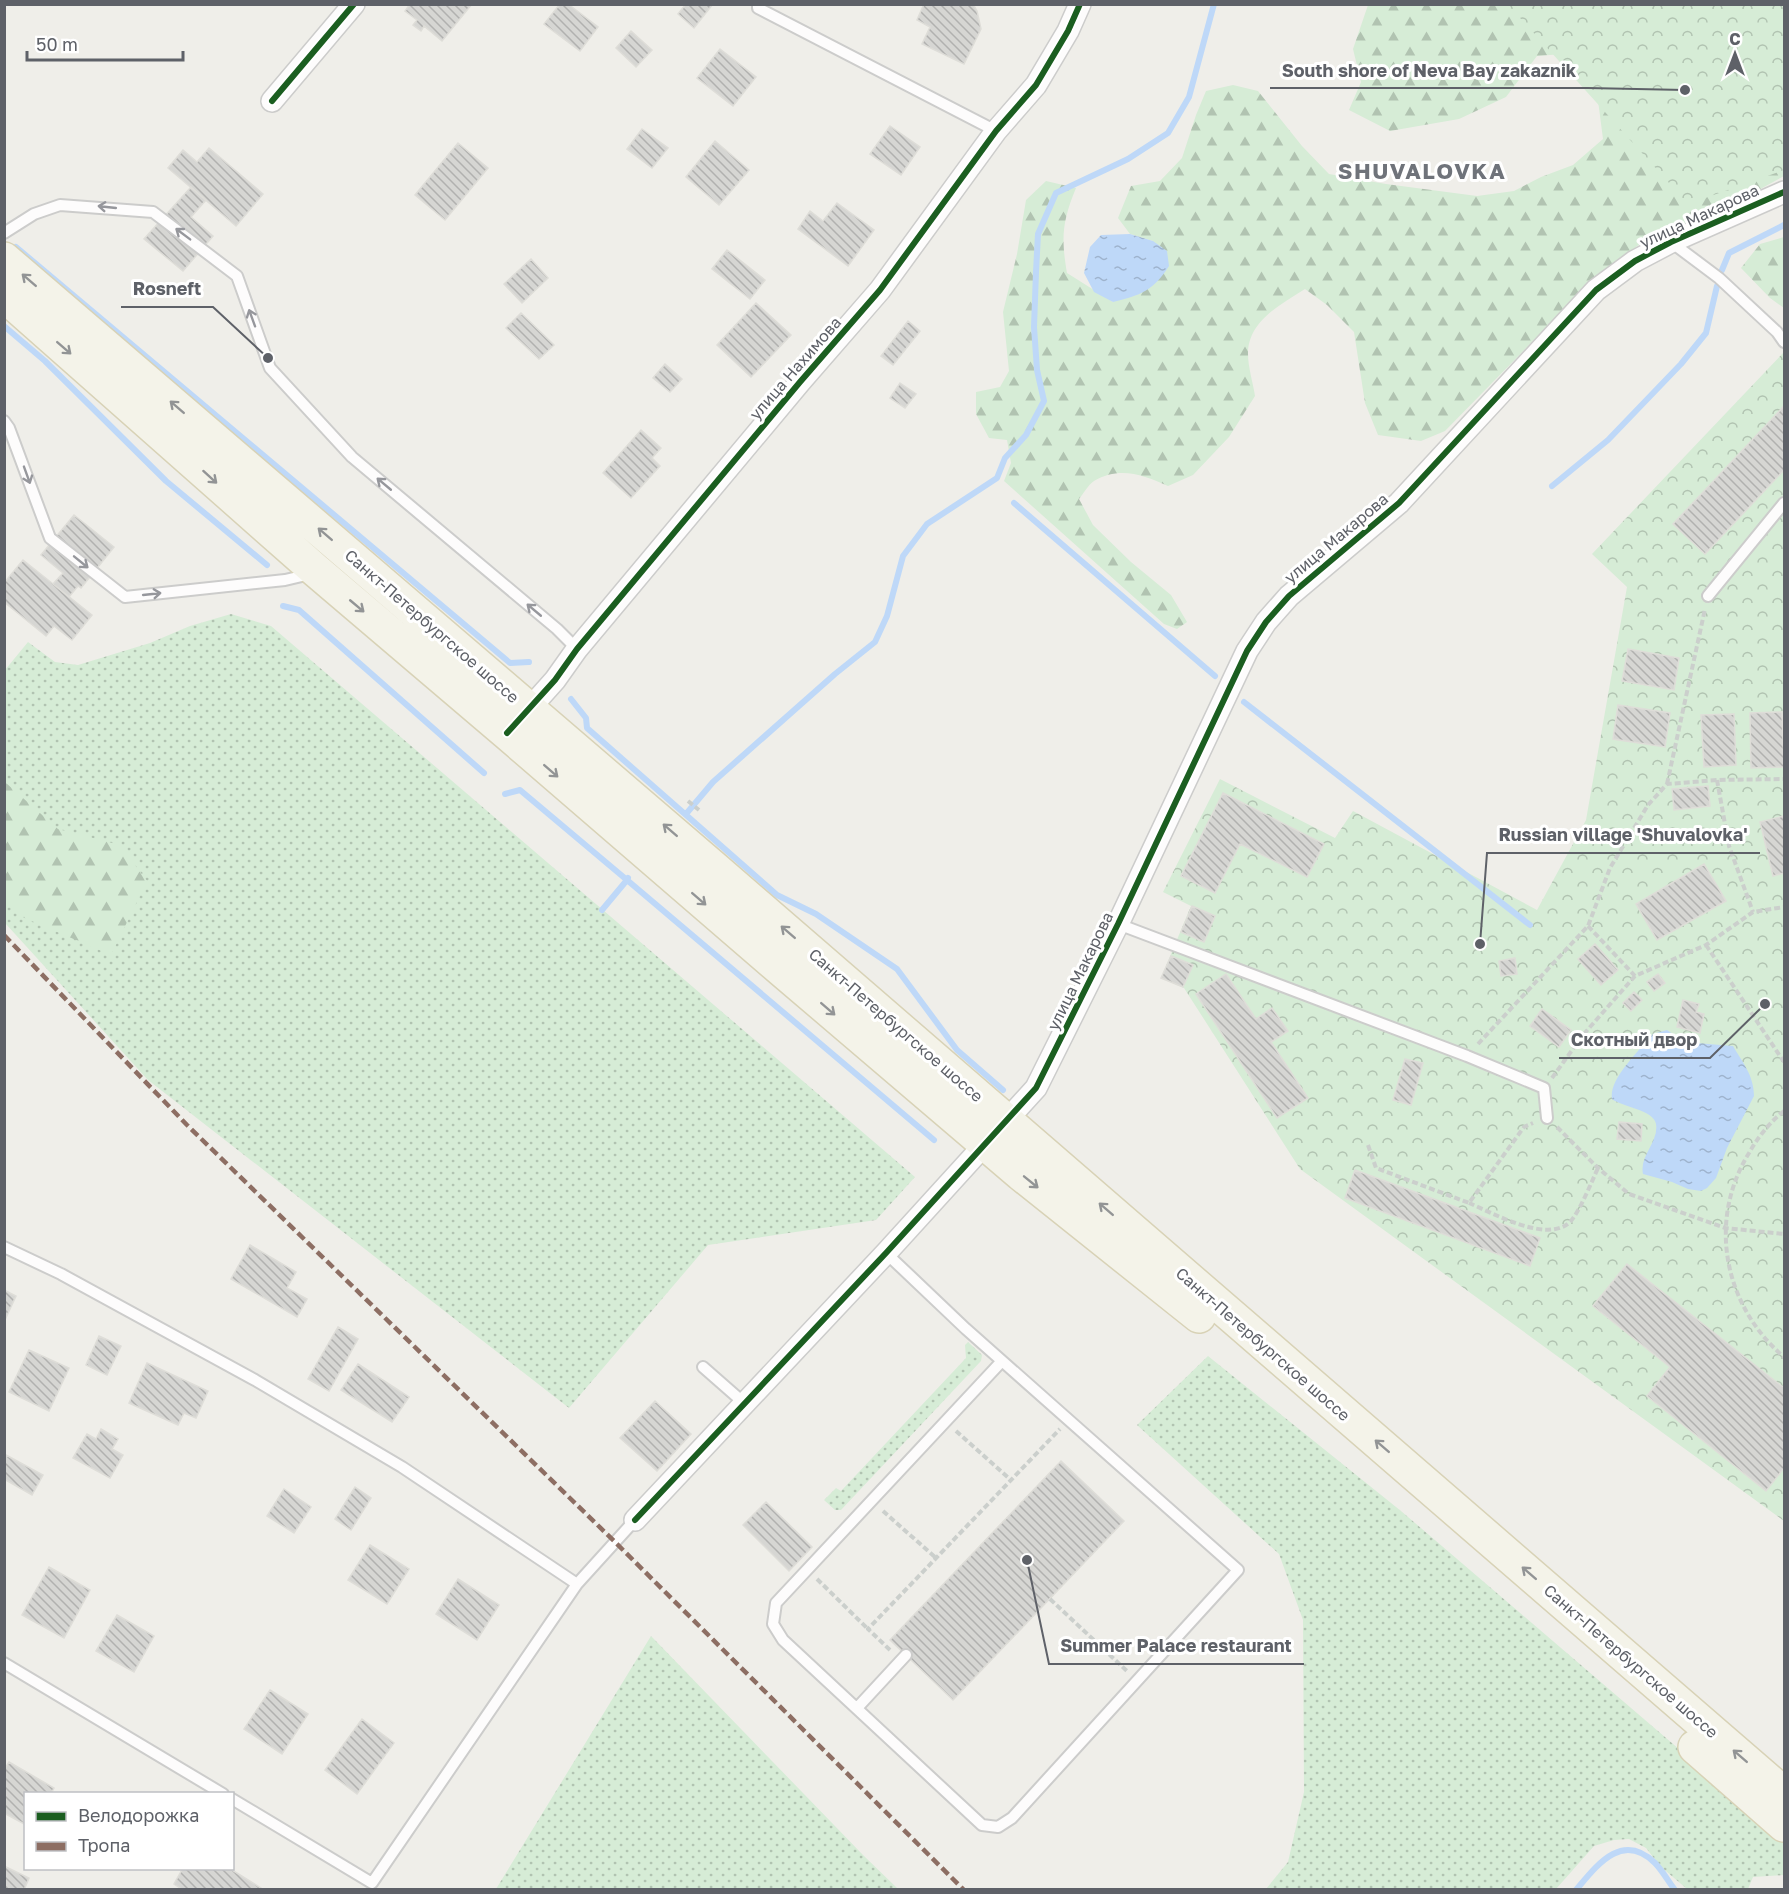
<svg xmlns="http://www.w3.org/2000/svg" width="1789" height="1894" font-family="'Golos Text',sans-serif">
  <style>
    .grass { fill: url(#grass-dots) }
    .forest { fill: url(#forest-firs) }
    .park { fill: url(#park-crowns) }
    .water { fill: url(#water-ripples) }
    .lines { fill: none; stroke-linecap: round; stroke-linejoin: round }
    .stream { stroke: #bed8f8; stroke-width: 6 }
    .building { fill: url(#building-back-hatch); stroke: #deddd8; stroke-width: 1.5 }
    .lane-casing { stroke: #cccccb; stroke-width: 14 }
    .street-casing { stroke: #cccccb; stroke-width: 24 }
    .primary-casing { stroke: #d8d2b6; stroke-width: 36 }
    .path { stroke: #cbcfcc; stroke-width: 4; stroke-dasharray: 6 3; stroke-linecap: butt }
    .lane { stroke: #fdfcfc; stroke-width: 10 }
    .street { stroke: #fdfcfc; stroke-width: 21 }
    .primary { stroke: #f4f3e9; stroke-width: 33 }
    .quiet { stroke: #8d6e63; stroke-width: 4.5; stroke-dasharray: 9 4.5; stroke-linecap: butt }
    .cycleway-casing { stroke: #fff; stroke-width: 10 }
    .cycleway { stroke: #1b5e20; stroke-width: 6 }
    .oneway { stroke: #96979c }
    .oneway2 { stroke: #929495 }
    .labels { text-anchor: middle; stroke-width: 6; stroke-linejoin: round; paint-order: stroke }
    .street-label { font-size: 16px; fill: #5e6168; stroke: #fff }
    .district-label { font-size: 22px; font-weight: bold; letter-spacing: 1.5px; fill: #6f737a; stroke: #fff }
    .leader { fill: none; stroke: #5e6168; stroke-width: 2 }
    .callout-dot { fill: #5e6168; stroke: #fff; stroke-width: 2 }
    .callout-label { font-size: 18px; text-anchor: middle; font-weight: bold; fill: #5e6168; stroke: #fff; stroke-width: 6; stroke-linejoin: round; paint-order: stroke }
  </style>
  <defs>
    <pattern id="grass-dots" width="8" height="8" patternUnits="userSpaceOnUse" patternTransform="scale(1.5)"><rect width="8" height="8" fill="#d6ecd6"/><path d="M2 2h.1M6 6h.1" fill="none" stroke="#b1c3b1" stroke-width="1.8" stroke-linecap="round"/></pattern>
    <pattern id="forest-firs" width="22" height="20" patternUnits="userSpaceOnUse" patternTransform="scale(1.5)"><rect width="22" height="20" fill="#d6ecd6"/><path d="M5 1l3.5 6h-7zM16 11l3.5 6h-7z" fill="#b1c3b1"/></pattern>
    <pattern id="park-crowns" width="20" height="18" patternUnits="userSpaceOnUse" patternTransform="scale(1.5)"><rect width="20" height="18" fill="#d6ecd6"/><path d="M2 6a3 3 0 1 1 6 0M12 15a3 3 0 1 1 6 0" fill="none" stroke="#b1c3b1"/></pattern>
    <pattern id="water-ripples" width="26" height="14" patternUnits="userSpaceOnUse" patternTransform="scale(1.5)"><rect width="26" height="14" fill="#bed8f8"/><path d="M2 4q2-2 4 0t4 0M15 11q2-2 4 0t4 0" fill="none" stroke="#9eb3cd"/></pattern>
    <pattern id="building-back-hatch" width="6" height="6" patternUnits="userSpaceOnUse" patternTransform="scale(1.5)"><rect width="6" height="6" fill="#d6d6d3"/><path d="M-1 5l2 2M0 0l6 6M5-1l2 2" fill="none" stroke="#b1b1af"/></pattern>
  </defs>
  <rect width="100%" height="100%" fill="#efeee9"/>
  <path class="grass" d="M231,614L271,626L915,1177L876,1220L708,1245L569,1408L148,1080L5,923V670L28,642L55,662L78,665L150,643L190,626Z
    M968,1342L982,1355L981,1361L841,1510H835L824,1500L836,1488L841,1491L966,1358L965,1345Z
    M1208,1356L1401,1511L1784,1839V1875L1753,1877L1748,1889H1687L1660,1866L1646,1848L1629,1839L1614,1840L1594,1846L1556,1889H1266L1288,1862L1304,1792L1303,1620L1279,1554L1137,1425Z
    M651,1636L863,1855L898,1889H496Z"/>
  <path class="forest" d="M1368,5H1784L1601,51L1537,56L1506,97L1459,119L1390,131L1349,110L1361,82L1353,49Z
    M1233,85L1258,91L1302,146L1329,174L1386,184L1477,196L1514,191L1541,177L1573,165L1603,139L1596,85L1784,94V176L1709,217L1646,239L1588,285L1445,431L1421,441L1378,435L1365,403L1354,332L1327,305L1305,289C1280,305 1248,321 1248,354C1248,367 1253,383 1255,396L1229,437L1193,475L1168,486C1143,475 1120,466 1094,481C1088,485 1083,494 1079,499L1093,525L1131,562L1171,595L1187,622L1177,629L1164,624L1004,481L1011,463L1007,440L989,438L976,414V392L1000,387L1009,371L1003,312L1017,254L1026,200L1046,181L1076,188C1062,222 1061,238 1067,273L1113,302L1153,241L1130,234L1118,218L1131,186L1160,181L1182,158L1196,115L1206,91Z
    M1784,237V308L1770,298L1741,268L1760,244Z
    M4,778L6,783L58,829L120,845L147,881L111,955L20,916L5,897Z"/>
  <path class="park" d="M1504,5H1784V170L1688,204L1512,9Z
    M1784,352V1521L1300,1169L1184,988L1161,978L1191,906L1163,892L1220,779L1335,838L1353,811L1537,910L1586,820L1627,587L1592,554Z"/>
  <path class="water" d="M1130,234L1153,241L1167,251L1169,266C1153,291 1141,295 1113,302L1094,292L1084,273L1090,247L1101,235Z
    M1667,1030L1684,1042L1733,1046C1743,1063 1754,1076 1754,1096L1727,1148L1716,1178L1707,1188L1701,1191L1688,1189L1672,1182L1643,1174C1639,1156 1659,1142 1656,1124C1654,1110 1622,1107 1612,1099C1609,1079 1636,1055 1647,1040L1653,1034Z"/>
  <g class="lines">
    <path class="stream" d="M16,247L510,663L529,662
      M1722,270L1729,253L1784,225
      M4,326L45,361L166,481L267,565
      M1552,486L1608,440L1681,364L1706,333L1717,286
      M1014,503L1215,676
      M283,606L299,610L484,773
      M571,699L586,718L587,728L777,895L816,914L897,969L957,1050L1003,1090
      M1244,702L1530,925
      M505,794L520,790L627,880L628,878
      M686,814L713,782L835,674L875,642L887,616L903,556L927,524L997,478L1005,458L1026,435L1044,401L1037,370L1034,327L1036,272L1038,234L1056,193L1128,159L1168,133L1189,97L1214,4
      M602,910L627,880L934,1140
      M1576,1890C1597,1865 1622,1831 1655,1863C1662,1870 1668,1881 1675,1890"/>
  </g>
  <path class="building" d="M410,4H472L442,41L424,26L421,31L413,25L417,20L405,11Z
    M560,4H568L598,27L580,51L544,24Z
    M686,4H713L694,28L678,14Z
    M924,4H973L977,11L981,29L964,64L922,44L930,27L917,20Z
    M631,31L652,50L636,67L616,48Z
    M720,49L756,77L733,106L697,78Z
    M890,126L920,147L901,175L870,154Z
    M642,129L668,148L652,168L627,149Z
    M715,141L749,170L719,205L686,177Z
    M458,143L488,168L445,220L415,195Z
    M209,148L263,194L236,226L168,168L183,150L197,162Z
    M191,187L206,200L191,217L213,236L183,271L144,239Z
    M837,203L874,230L848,266L798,229L810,211L823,221Z
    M727,250L765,280L750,299L712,269Z
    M531,259L548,278L522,303L504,284Z
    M756,303L791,335L751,377L717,345Z
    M521,313L554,345L539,359L506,328Z
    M908,321L920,331L893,365L881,356Z
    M665,364L682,379L670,392L653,378Z
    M900,383L916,394L905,408L890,398Z
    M1784,406V470L1705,554L1673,524Z
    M641,430L661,448L652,458L660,466L631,498L603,473Z
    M74,515L114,547L81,588L78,586L69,597L53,584L63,573L41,555Z
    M23,560L92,615L72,640L54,626L46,636L4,602V583Z
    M1628,649L1679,658L1674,690L1622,681Z
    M1618,705L1670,713L1665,747L1613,739Z
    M1782,712L1784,767L1751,768L1750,713Z
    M1734,714L1736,765L1704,767L1701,715Z
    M1708,786L1710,806L1674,810L1672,789Z
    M1223,793L1324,844L1307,877L1240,844L1215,893L1181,876Z
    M1784,816V873L1773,876L1760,822Z
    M1704,864L1726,901L1657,940L1636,904Z
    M1192,906L1215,916L1204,942L1181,932Z
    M1595,944L1618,970L1601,985L1578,959Z
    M1171,956L1193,965L1183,987L1161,978Z
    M1515,958L1517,974L1501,976L1499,961Z
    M1226,974L1256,1019L1272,1008L1288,1031L1271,1042L1308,1098L1277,1118L1196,994Z
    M1658,974L1665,983L1654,991L1647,982Z
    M1634,992L1642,1000L1631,1011L1623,1003Z
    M1683,1000L1699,1004L1696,1012L1704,1014L1700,1033L1677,1027Z
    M1542,1009L1571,1030L1559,1047L1530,1026Z
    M1405,1059L1423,1063L1411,1105L1393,1100Z
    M1619,1122L1642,1124L1641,1141L1617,1139Z
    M1355,1170L1540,1238L1530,1266L1345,1198Z
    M250,1245L296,1272L287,1288L307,1299L297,1317L231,1279Z
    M1627,1264L1784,1388V1468L1766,1491L1647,1396L1670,1367L1593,1306Z
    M4,1290L16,1296L4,1322Z
    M338,1327L358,1339L329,1391L308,1379Z
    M99,1336L121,1346L107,1375L86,1365Z
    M29,1350L69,1368L49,1411L9,1392Z
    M147,1363L208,1391L196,1418L184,1413L178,1425L129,1403Z
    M358,1364L409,1397L392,1422L341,1390Z
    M655,1401L691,1434L657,1471L620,1438Z
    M101,1429L118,1439L112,1449L123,1455L110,1478L73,1458L87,1434L96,1439Z
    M6,1455L43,1475L32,1495L4,1479Z
    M1061,1461L1124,1521L953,1700L890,1640Z
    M355,1487L371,1498L351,1530L335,1519Z
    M284,1489L311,1507L294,1533L267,1516Z
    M766,1502L812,1547L789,1571L743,1525Z
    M370,1545L409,1569L387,1604L348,1580Z
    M49,1567L90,1590L64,1638L22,1615Z
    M458,1579L499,1605L477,1640L436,1614Z
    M117,1615L154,1636L134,1672L96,1651Z
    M270,1690L308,1714L282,1754L244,1729Z
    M362,1719L394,1743L357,1794L325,1770Z
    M9,1762L54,1788L51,1794H26V1825L4,1813V1770Z
    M4,1866L29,1878L24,1890H4Z
    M183,1868H229L264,1890H183L174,1884Z"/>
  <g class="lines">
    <defs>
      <path id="lane" d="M758,4V8L996,131
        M4,233L34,214L60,205L153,212L237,276L270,368L352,457L557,629L577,649
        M1671,242L1719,278L1777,332L1784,342
        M4,421L9,428L50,538L125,597L285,580L302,576L308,571
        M1708,596L1784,503
        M1118,924L1467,1056L1544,1088L1547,1118
        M4,1247L61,1274L255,1380L402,1467L577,1584
        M886,1253L966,1329L1238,1570L1012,1818L998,1827L982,1825L783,1640L773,1624L776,1603L1002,1361
        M703,1367L744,1403
        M4,1663L223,1794
        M857,1708L906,1655
        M232,1799L372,1883L577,1584L635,1520"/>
      <path id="street" d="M272,101L354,4
        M521,718L555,680L577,649L800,382L880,290L996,131L1036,85L1068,31L1080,4
        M635,1520L886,1253L1036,1088L1118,924L1247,651L1266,622L1289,596L1399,503L1596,290L1635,261L1671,242L1784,192"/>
      <path id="primary" d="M4,259L714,868L1784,1794
        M4,295L313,568L507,733L783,971L1021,1174L1199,1316
        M1695,1747L1784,1825"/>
    </defs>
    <use href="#lane" class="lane-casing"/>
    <use href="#street" class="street-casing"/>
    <use href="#primary" class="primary-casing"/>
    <path class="path" d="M1717,780L1729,846L1753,912
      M1667,784L1705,609
      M688,801L699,810
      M1588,926L1635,976
      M1706,945L1784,1062
      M1478,1044L1588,926L1610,868L1648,805L1667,784L1717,780L1784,779
      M1552,1078L1583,1035L1635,976L1706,945L1753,912L1784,907
      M1784,1111C1770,1122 1758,1137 1749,1153C1707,1221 1724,1306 1784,1357
      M1557,1127L1598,1168L1629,1194L1725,1228L1784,1234
      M1368,1145L1376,1168L1469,1203L1524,1127L1533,1123
      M1469,1203C1493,1213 1547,1244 1570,1222C1579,1213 1592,1181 1598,1168
      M956,1431L1011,1480
      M883,1511L936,1558
      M817,1579L868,1629
      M1050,1599L1128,1672
      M890,1650L868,1629L1060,1429"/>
    <use href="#lane" class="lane"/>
    <use href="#street" class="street"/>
    <use href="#primary" class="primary"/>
    <path class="quiet" d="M4,935L187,1125L615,1542L964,1890"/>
    <defs>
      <path id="cycleway" d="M272,101L354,4
        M507,733L555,680L577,649L800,382L880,290L996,131L1036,85L1068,31L1080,4
        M635,1520L886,1253L1036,1088L1118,924L1247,651L1266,622L1289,596L1399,503L1596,290L1635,261L1671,242L1784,192"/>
    </defs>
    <use href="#cycleway" class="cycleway-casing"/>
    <use href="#cycleway" class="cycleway"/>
  </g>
  <defs><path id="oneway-shaft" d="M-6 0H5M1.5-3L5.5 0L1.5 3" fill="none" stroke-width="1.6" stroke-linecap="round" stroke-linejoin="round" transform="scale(1.5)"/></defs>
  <g class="oneway">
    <use href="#oneway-shaft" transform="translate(107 207) rotate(-174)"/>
    <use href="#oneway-shaft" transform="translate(183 234) rotate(-143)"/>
    <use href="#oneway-shaft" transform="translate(252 318) rotate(-110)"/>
    <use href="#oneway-shaft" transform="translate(27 475) rotate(70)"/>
    <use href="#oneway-shaft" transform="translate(384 484) rotate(-140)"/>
    <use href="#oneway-shaft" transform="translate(81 562) rotate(39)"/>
    <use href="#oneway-shaft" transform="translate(152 594) rotate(-6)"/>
    <use href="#oneway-shaft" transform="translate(534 610) rotate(-140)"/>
  </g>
  <g class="oneway2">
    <use href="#oneway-shaft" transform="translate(29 280) rotate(-139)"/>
    <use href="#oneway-shaft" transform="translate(64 348) rotate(41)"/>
    <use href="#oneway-shaft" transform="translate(177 407) rotate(-139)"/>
    <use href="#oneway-shaft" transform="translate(210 477) rotate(42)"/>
    <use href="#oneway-shaft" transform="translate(325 534) rotate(-139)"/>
    <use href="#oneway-shaft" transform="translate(357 606) rotate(40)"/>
    <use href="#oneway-shaft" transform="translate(551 771) rotate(41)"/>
    <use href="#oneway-shaft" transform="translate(670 830) rotate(-139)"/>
    <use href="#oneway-shaft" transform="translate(699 899) rotate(41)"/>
    <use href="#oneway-shaft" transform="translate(788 932) rotate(-139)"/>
    <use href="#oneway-shaft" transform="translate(828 1009) rotate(41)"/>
    <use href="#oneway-shaft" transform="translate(1031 1182) rotate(39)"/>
    <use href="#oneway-shaft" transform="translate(1106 1209) rotate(-139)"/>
    <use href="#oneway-shaft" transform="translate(1382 1446) rotate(-139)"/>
    <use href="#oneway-shaft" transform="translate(1529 1573) rotate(-139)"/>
    <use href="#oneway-shaft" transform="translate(1740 1756) rotate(-139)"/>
  </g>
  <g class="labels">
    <g class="street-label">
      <text transform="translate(1699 216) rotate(-25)" y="6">улица Макарова</text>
      <text transform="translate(795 368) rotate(-49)" y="6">улица Нахимова</text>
      <text transform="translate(1336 538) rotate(-40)" y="6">улица Макарова</text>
      <text transform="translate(432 626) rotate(41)" y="6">Санкт-Петербургское шоссе</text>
      <text transform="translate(1080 971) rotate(-64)" y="6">улица Макарова</text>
      <text transform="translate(896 1025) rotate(41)" y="6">Санкт-Петербургское шоссе</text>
      <text transform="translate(1263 1344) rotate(41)" y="6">Санкт-Петербургское шоссе</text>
      <text transform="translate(1631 1661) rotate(41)" y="6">Санкт-Петербургское шоссе</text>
    </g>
    <g class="district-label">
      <text x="1422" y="179">SHUVALOVKA</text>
    </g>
  </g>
  <path class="leader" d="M1685 90L1588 88H1270M268 358L213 307H121M1480 944L1487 853H1760M1765 1004L1710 1058H1559M1027 1560L1049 1664H1304"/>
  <g class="callout-dot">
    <circle cx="1685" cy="90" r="6"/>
    <circle cx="268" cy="358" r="6"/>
    <circle cx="1480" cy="944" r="6"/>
    <circle cx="1765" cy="1004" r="6"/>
    <circle cx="1027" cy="1560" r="6"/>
  </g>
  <g class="callout-label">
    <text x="1429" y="77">South shore of Neva Bay zakaznik</text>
    <text x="167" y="295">Rosneft</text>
    <text x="1623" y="841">Russian village 'Shuvalovka'</text>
    <text x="1634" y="1046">Скотный двор</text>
    <text x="1176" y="1652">Summer Palace restaurant</text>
  </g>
  <rect width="1789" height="1894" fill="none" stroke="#5e6168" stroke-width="12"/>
  <rect x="24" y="1792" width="210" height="78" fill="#ffffff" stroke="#bfc0c3" stroke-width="1.5"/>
  <rect x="36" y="1812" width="30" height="9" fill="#1b5e20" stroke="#bfc0c3" stroke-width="1.5"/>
  <text x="78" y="1822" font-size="18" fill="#5e6168">Велодорожка</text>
  <rect x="36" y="1842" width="30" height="9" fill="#8d6e63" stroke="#bfc0c3" stroke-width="1.5"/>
  <text x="78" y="1852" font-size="18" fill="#5e6168">Тропа</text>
  <g transform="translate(1735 54)" stroke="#ffffff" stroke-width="4.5" paint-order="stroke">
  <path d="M0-4.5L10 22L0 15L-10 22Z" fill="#5e6168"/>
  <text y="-9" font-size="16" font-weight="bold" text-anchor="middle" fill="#5e6168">С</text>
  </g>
  <path d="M27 51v9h156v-9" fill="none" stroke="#5e6168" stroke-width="3"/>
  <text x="36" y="51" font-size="18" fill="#5e6168" stroke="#ffffff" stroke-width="4.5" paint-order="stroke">50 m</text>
</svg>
